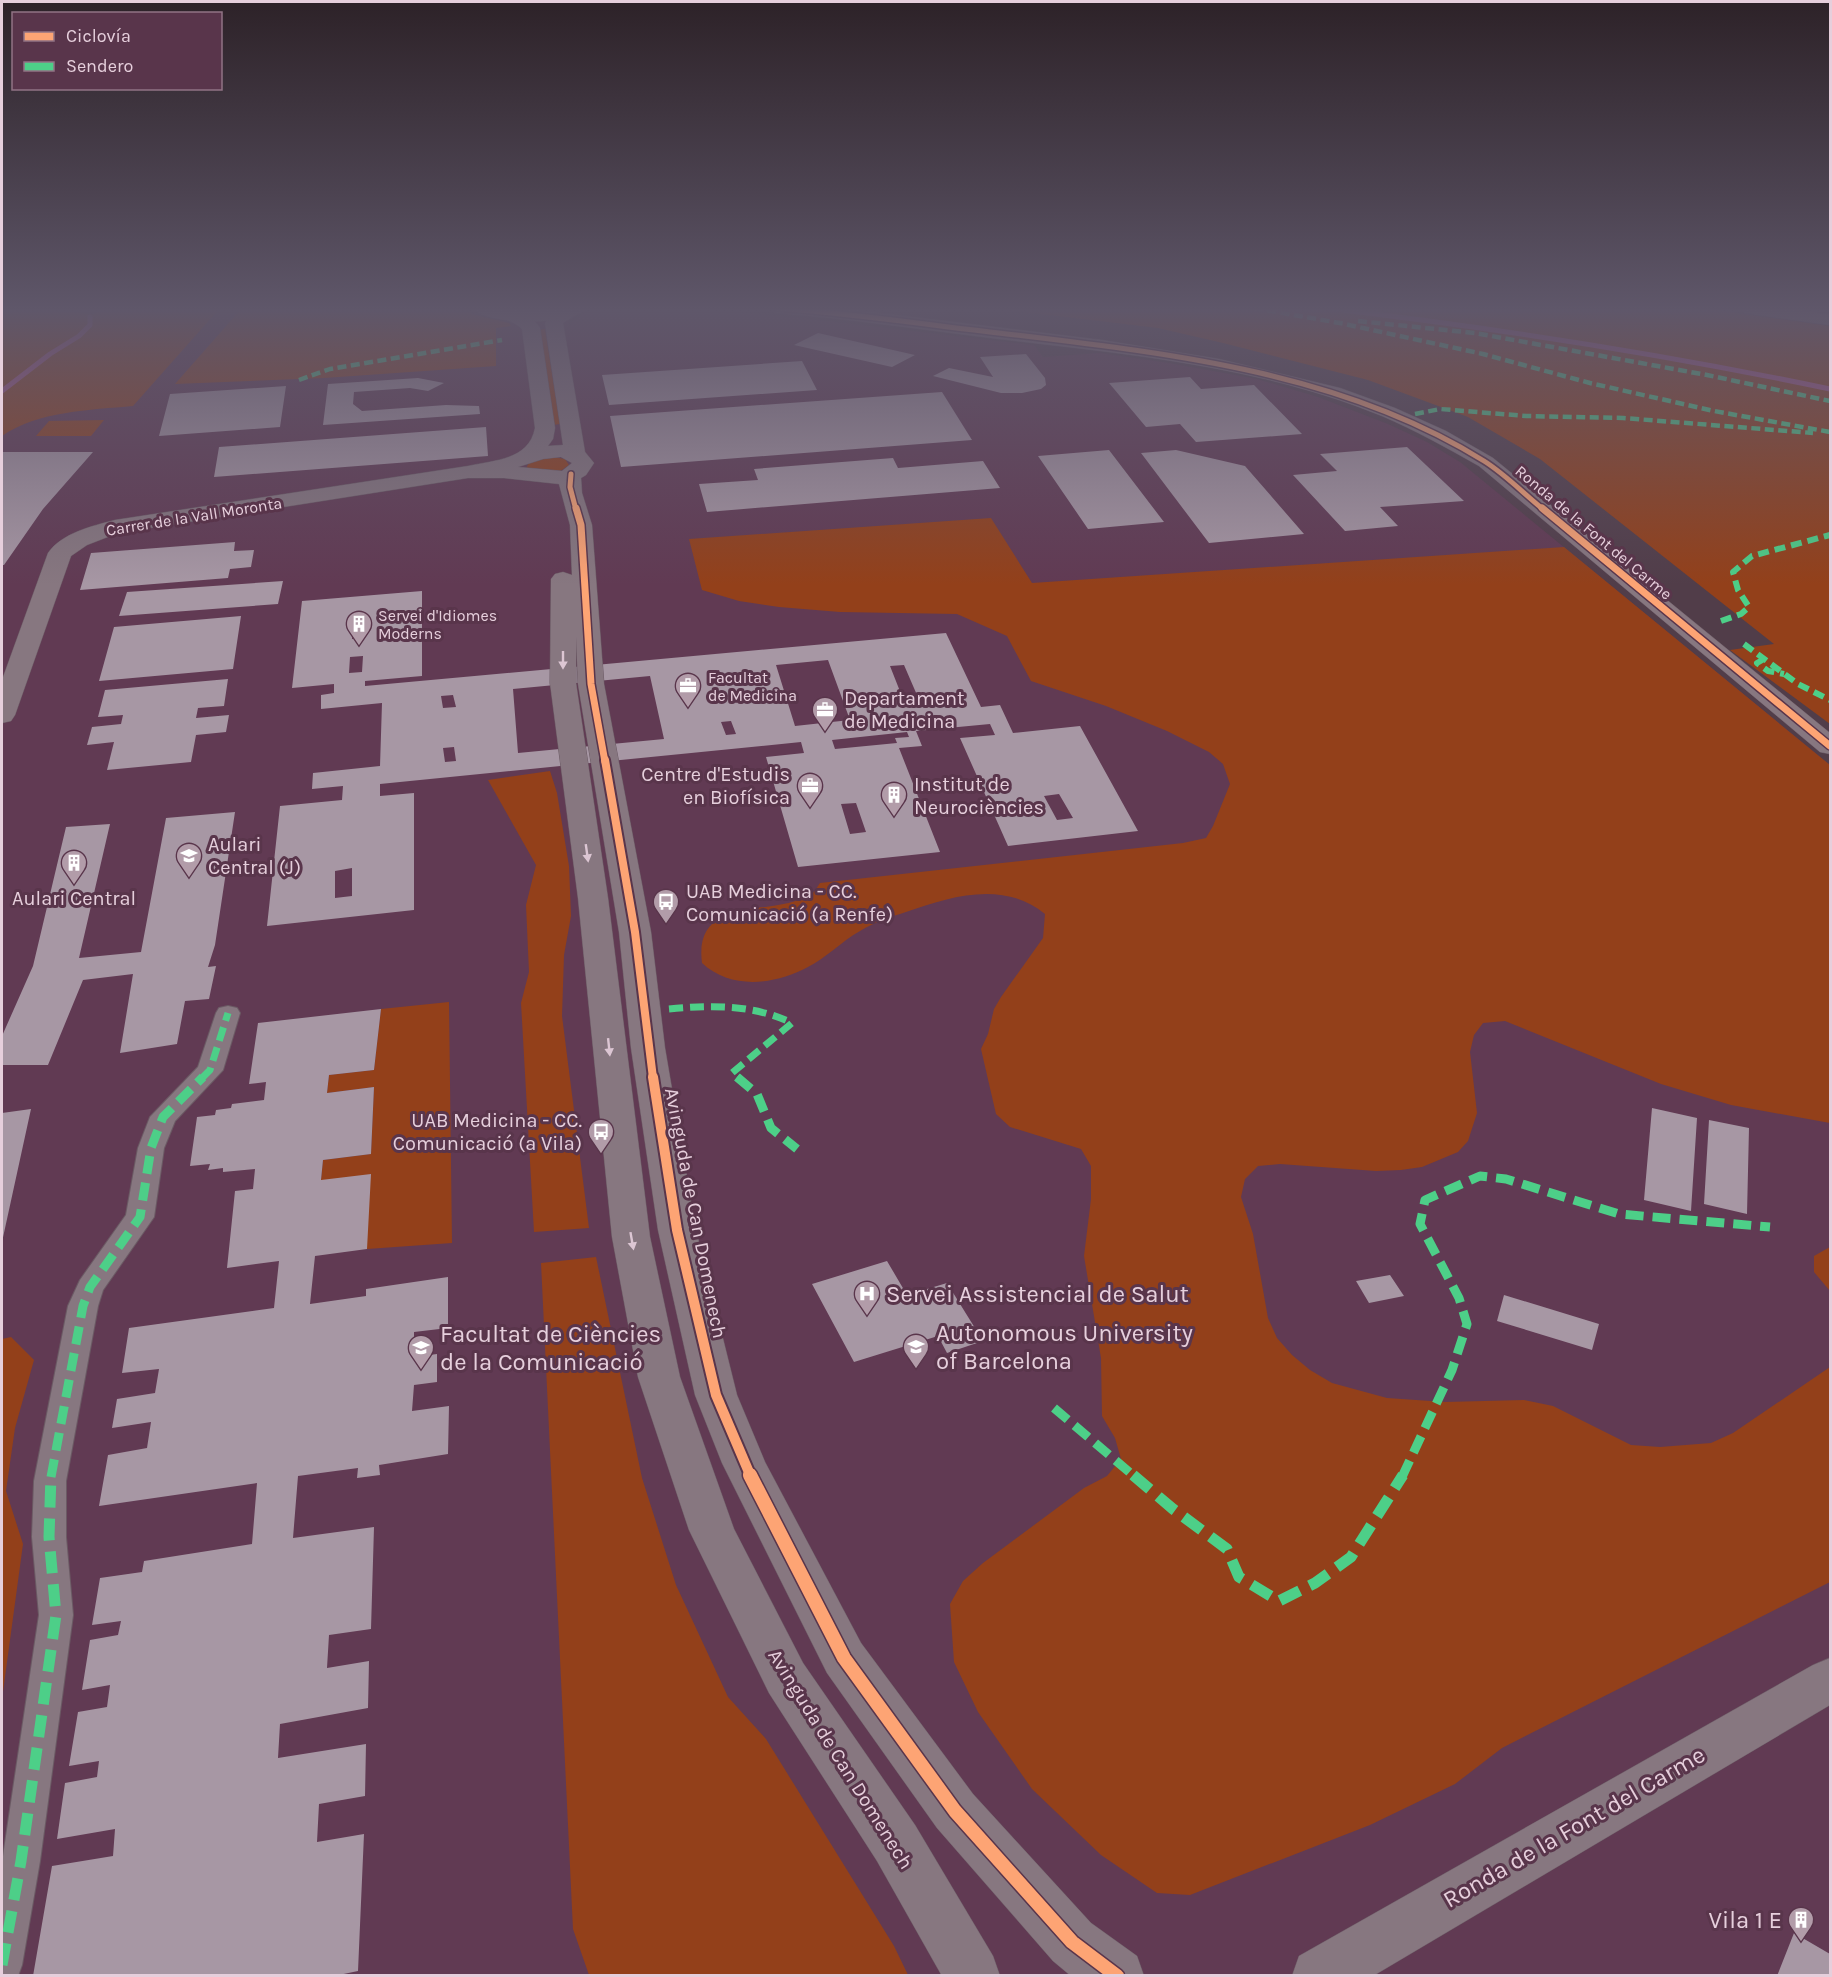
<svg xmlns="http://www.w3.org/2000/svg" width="1832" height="1977" font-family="Karla,sans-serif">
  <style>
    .built { fill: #613a53 }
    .green { fill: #93401a }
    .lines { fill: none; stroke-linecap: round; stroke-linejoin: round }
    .stream { stroke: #ad568e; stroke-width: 5 }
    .building { fill: #a797a4; fill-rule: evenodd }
    .pedestrian-casing { stroke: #6b5a64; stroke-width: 2 }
    .minor-casing { stroke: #6b5a64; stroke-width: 1 }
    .tertiary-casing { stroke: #6b5a64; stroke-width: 1 }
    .trunk-casing { stroke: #6b5a64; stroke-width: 1 }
    .pedestrian { fill: #877780; fill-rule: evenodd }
    .minor { fill: #877780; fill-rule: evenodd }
    .tertiary { fill: #877780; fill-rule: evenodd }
    .trunk { fill: #847878; fill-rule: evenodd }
    .quiet-far4 { stroke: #4dcf88; stroke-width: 4.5; stroke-dasharray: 9 4.5; stroke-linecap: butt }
    .quiet-far3 { stroke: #4dcf88; stroke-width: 6; stroke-dasharray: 11 6; stroke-linecap: butt }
    .quiet-far2 { stroke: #4dcf88; stroke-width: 7; stroke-dasharray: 14 7; stroke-linecap: butt }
    .quiet-far1 { stroke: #4dcf88; stroke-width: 9; stroke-dasharray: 18 9; stroke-linecap: butt }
    .quiet { stroke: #4dcf88; stroke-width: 11; stroke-dasharray: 22 11; stroke-linecap: butt }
    .cycleway-far4-casing { stroke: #59354b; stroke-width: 8 }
    .cycleway-far3-casing { stroke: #59354b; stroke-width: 10 }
    .cycleway-far2-casing { stroke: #59354b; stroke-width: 12 }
    .cycleway-far1-casing { stroke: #59354b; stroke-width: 14 }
    .cycleway-casing { stroke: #59354b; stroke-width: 17 }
    .cycleway-far4 { stroke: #fda474; stroke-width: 5 }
    .cycleway-far3 { stroke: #fda474; stroke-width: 7 }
    .cycleway-far2 { stroke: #fda474; stroke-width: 8 }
    .cycleway-far1 { stroke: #fda474; stroke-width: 10 }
    .cycleway { stroke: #fda474; stroke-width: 14 }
    .oneway { fill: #dcc6d3 }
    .labels { text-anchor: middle; stroke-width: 6; stroke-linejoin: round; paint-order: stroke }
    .far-street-label { font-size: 16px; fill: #e6cfdc; stroke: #59354b }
    .far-poi-label { font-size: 16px; fill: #e6cfdc; stroke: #59354b; text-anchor: start }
    .poi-label { font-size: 20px; fill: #e6cfdc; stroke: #59354b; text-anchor: start }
    .street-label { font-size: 20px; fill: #e6cfdc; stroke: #59354b }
    .near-poi-label { font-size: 24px; fill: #e6cfdc; stroke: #59354b; text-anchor: start }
    .near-street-label { font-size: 24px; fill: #e6cfdc; stroke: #59354b }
  </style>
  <rect width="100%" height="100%" fill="#513d49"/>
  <path class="built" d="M2,308H459L471,315L498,321L577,315L569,321L570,326L572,321L587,312L606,308H688L801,318L1034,345L1043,357L1100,353L1169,363L1257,379L1318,397L1388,424L1427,442L1460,462L1830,765V1975L2,1976Z"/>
  <path class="green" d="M2,308H45L54,311L93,314L113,308H220L133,406C90,410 38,411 2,436Z
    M242,308H462L472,314L509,323L511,326L496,328V366L324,378L175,384Z
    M990,308H1701L1830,326V724L1730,650L1774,644L1540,459L1468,417L1368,380L1223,343L1158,328Z
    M545,329L560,424L553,425L539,330Z
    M104,420L91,436H36L49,421Z
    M553,457L565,459L569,465L559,472L526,469L529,462Z
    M991,518L1032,583L1564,547L1830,765V1123L1731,1105L1661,1084L1505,1021L1483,1023L1474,1035L1470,1052L1477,1113L1468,1141L1458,1152L1422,1167L1401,1170L1376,1171L1280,1164L1258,1166L1245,1179L1241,1197L1253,1234L1268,1318L1277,1338L1292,1355L1310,1370L1332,1383L1387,1398L1445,1402L1524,1400L1553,1406L1631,1445L1660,1447L1711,1443L1733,1433L1830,1367V1582L1502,1748L1455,1784L1370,1825L1190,1895L1157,1893L1101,1855L1032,1789L978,1712L954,1662L950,1604L963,1581L983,1563L1084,1488L1107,1476L1121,1459L1115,1438L1102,1416L1101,1358L1084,1256L1091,1199V1166L1081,1149L1010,1127L996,1114L981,1049L988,1034L994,1009L1001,997L1043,938L1045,914C1004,880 951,896 906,912C890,917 875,922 860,931C842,941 826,958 808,967C774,985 731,990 702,963C693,893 775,918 811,894C815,892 817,887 820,883L1183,843L1206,838L1213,826L1230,784L1223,764L1209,752L1167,731L1106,706L1031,681L1007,636L957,614L840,612L779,607L739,601L702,590L689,539Z
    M550,771L557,793L569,866L571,916L564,955L562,1016L589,1228L534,1232L521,1003L529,972L526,905L536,865L488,780Z
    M449,1002L452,1243L367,1249L321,1180L323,1160L371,1154L374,1087L327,1093L329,1075L374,1070L381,1009Z
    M1830,1247V1291L1814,1272V1256Z
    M596,1257L642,1478L676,1585L728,1697L766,1739L894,1946L908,1975H589L573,1929L541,1263Z
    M11,1337L34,1360L15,1428L6,1491L23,1544L2,1699V1339Z"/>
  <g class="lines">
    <path class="stream" d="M1326,308C1495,328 1664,354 1830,389
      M2,391L50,354L79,336L90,325V317"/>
  </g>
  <path class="building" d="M818,333L915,355L892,367L794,345Z
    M1026,354L1045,378L1046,385L1041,389L1022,393H1001L933,376L949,368L993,377L980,357Z
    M802,361L817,390L609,405L602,375Z
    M1190,377L1201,389L1254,385L1302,434L1196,442L1180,424L1146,427L1109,383Z
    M418,378L444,383L428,391L410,388L354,392L353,404L362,411L446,405L479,406L480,414L323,425L328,384Z
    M286,386L280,427L159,436L170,394Z
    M942,392L972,440L621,467L610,416Z
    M486,427L488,456L214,477L219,447Z
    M1407,447L1464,501L1380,507L1398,526L1345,531L1293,475L1337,471L1320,454Z
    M1109,450L1164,522L1088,529L1038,456Z
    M1176,450L1245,466L1304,534L1209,543L1141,453Z
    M2,452H93L43,509L4,565H2Z
    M893,458L898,468L983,461L1000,488L707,512L699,484L758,480L754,469Z
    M235,542L234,551L254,550L251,567L230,569L228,578L80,590L91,553Z
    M283,581L278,604L119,616L127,592Z
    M422,591V676L365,681V686L946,633L981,707L1000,705L1013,733L1080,726L1138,831L1008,846L960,738L995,735L990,724L916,731L922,746L899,748L940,852L798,867L766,757L804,753L801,742L380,784V796L414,793V910L267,926L280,806L342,800L343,786L312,789L313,773L380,766L382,703L321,709V695L334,693V684L292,688L302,601ZM365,616L364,638L352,639L354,617ZM363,656L362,672L349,673L350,657ZM828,660L850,720L795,726L776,665ZM904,665L920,702L905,704L890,666ZM719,670L724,682L712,684L707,672ZM650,676L664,739L518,753L513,689ZM453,695L456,707L443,708L441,696ZM731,721L736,734L726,735L721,722ZM907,732L909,737L895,738L897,743L835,749L832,740ZM454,747L456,761L445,762L443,748ZM1059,794L1073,818L1057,820L1044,796ZM856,803L866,832L850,834L841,804ZM352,868V896L335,898V871Z
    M241,616L233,669L99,681L114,627Z
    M228,679L224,706L198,708L196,718L229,715L226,732L196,735L191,762L107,770L114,742L87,745L92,727L121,724L123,715L98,717L105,690Z
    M235,812L215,945L208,967L216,966L209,999L185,1001L177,1044L120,1053L133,974L83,980L48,1065H2V1036L33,966L66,827L110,824L79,958L141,952L166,818Z
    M381,1009L374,1070L329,1075L327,1093L374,1087L371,1154L323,1160L321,1180L371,1174L367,1249L315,1256L310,1304L366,1296V1289L448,1277V1328L414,1332V1357L437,1354V1382L414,1385L412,1411L449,1406L448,1454L379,1465L380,1475L357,1478L358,1468L298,1476L293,1538L374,1527L371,1629L329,1635L327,1668L369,1661L368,1708L280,1724L278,1758L366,1744L365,1796L319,1804L317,1842L364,1834L358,1971L334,1976H33L52,1866L113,1856L115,1829L57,1839L65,1783L97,1777L99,1761L69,1766L78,1712L107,1707L110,1685L82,1690L90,1640L118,1635L121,1621L92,1625L100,1578L142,1572L144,1561L252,1544L257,1483L99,1506L108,1455L147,1448L151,1422L112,1428L117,1399L155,1393L159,1369L122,1373L129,1328L274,1308L279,1261L227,1268L235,1191L253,1189L255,1169L223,1172V1168L208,1170L210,1164L190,1166L197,1117L215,1115L216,1110L231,1108L232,1104L264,1100L266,1082L249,1084L258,1023Z
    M1652,1108L1697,1118L1691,1211L1644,1200Z
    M31,1109L2,1242V1113Z
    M1709,1120L1749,1128L1747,1214L1704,1204Z
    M887,1261L907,1295L947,1283L983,1341L947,1353L938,1336L854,1362L812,1284Z
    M1390,1275L1404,1296L1369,1303L1356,1281Z
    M1504,1295L1599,1324L1592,1350L1497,1321Z
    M1794,1933L1830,1954V1976H1777Z"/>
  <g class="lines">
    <defs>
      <path id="pedestrian" d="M228,1006L237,1008L240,1013L223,1070L175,1121L164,1148L154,1217L103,1290L98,1306L66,1481V1537L73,1615L40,1861L22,1965L18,1976H2V1863L39,1615L32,1537L34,1481L68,1306L80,1280L126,1215L138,1148L150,1117L198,1067L216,1013L219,1008Z"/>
      <path id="minor" d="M563,308L583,310L563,323L585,452L594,463L586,475L581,478L582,493L592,525L604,684L651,932L665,1048L696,1230L737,1395L765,1462L861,1643L973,1794L1091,1923L1137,1956L1144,1976H1071L1053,1961L937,1828L827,1673L722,1463L695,1395L658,1230L631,1048L619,932L578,684L576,637V683L608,898L650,1237L680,1377L734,1529L803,1663L915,1825L993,1956L1000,1976H942L877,1861L769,1693L689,1530L638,1377L612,1237L578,898L550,683L551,579L555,574L563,572L572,575L570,525L559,484L504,478H468L118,533L87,545L71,556L15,715L11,721L2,723V680L48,553C62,533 92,526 115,520L468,466C495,460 529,460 535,428L522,329C516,322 506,322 501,315L504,311C519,308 532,316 540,328L555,428L553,439L548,446L563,445L545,323L552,313ZM561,457L572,463L562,471L518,467L543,459Z
        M768,308L856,310L1102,340L1219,359L1340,388L1395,408L1446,431L1493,458L1830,733V754L1820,752L1479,466C1447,448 1415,430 1382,416C1261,366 1127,354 999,339C925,330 851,319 777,313Z
        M1830,1658V1705L1373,1976H1292L1299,1956L1813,1665Z"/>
      <path id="tertiary" d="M472,308L530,311L587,308C572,326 487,326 472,308Z"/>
      <path id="trunk" d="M1736,308H1786L1830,315V325L1745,313Z"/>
    </defs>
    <use href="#pedestrian" class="pedestrian-casing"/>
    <use href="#minor" class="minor-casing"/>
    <use href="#tertiary" class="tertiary-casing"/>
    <use href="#trunk" class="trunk-casing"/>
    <use href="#pedestrian" class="pedestrian"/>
    <use href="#minor" class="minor"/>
    <use href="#tertiary" class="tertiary"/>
    <use href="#trunk" class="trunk"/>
    <path class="quiet-far4" d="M1254,308L1340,323L1483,354L1590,383L1714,411L1830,432
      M1358,321L1475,333L1707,375L1830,401
      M299,380L330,369L502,340
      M1415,414L1440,409L1526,416L1623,418L1813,433"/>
    <path class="quiet-far3" d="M1721,621L1741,614L1749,607L1738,590L1733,572L1752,556L1830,535
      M1744,644L1798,684L1830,700
      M1764,659L1757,663L1768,671L1784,674"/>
    <path class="quiet-far2" d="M669,1009C712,1005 752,1004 792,1023L732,1073L739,1078
      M202,1078L210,1070L228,1013"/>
    <path class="quiet-far1" d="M737,1077L757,1094L771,1128L797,1149
      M1054,1408L1135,1477
      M51,1477L83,1306L90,1287L140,1217L151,1148L163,1117L203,1077
      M1402,1477L1452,1370L1467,1324L1459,1298L1420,1224L1425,1200L1480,1176L1506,1179L1619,1214L1770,1227"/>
    <path class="quiet" d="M1133,1475L1173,1509L1227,1549L1239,1577L1279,1601L1315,1583L1351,1557L1403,1475
      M2,1965L21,1861L56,1615L49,1537L51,1475"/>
    <defs>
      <path id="cycleway-far4" d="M777,308C857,314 936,326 1016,335C1176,354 1345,374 1484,461C1505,474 1524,494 1544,510
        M571,474L570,487L576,510"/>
      <path id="cycleway-far3" d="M576,508L581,525L591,684L605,762
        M1542,508L1830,746"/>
      <path id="cycleway-far2" d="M605,760L635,932L653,1078"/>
      <path id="cycleway-far1" d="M653,1077L677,1230L716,1395L751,1477"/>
      <path id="cycleway" d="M750,1475L844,1658L955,1811L1072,1942L1117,1976"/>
    </defs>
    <use href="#cycleway-far4" class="cycleway-far4-casing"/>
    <use href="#cycleway-far3" class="cycleway-far3-casing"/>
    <use href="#cycleway-far2" class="cycleway-far2-casing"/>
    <use href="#cycleway-far1" class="cycleway-far1-casing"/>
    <use href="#cycleway" class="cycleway-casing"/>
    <use href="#cycleway-far4" class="cycleway-far4"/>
    <use href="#cycleway-far3" class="cycleway-far3"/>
    <use href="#cycleway-far2" class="cycleway-far2"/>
    <use href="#cycleway-far1" class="cycleway-far1"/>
    <use href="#cycleway" class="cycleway"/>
  </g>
  <defs><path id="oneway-solid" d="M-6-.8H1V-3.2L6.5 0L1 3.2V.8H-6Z" transform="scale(1.5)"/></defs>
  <g class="oneway">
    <use href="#oneway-solid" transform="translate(563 660) rotate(90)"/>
    <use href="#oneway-solid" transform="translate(587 853) rotate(82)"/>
    <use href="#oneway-solid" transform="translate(609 1047) rotate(84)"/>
    <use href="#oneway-solid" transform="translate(632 1241) rotate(80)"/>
  </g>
  <linearGradient id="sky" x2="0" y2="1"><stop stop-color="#2d2228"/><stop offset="0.53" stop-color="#5f576a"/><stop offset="1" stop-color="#5f576a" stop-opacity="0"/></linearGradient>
  <rect width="1832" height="585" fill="url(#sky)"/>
  <defs>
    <symbol id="building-pin" viewBox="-11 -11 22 30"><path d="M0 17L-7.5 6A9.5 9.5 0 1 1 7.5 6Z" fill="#b29ca9" stroke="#59354b"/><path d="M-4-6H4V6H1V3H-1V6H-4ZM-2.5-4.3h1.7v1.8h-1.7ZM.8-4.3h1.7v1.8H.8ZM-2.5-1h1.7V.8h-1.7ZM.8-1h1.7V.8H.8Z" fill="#fff"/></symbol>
    <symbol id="office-pin" viewBox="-11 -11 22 30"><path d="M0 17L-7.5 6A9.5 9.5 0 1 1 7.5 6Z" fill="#b29ca9" stroke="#59354b"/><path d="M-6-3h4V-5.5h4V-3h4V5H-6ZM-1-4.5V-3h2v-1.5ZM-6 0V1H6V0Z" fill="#fff"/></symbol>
    <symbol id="university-pin" viewBox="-11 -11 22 30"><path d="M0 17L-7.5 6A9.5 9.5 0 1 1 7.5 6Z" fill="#b29ca9" stroke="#59354b"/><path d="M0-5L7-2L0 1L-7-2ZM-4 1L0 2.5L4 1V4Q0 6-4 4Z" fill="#fff"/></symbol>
    <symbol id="bus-pin" viewBox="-11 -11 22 30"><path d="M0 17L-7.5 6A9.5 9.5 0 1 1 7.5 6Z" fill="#b29ca9" stroke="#59354b"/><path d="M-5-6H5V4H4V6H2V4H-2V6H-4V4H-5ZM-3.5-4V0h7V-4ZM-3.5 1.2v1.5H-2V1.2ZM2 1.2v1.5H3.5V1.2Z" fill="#fff"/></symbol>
    <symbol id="hospital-pin" viewBox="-11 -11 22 30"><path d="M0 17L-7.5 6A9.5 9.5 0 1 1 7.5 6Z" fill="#b29ca9" stroke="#59354b"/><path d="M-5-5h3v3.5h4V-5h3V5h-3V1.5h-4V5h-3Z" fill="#fff"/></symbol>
  </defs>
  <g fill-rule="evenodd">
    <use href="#building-pin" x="344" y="609" width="30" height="40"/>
    <use href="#office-pin" x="673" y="671" width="30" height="40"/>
    <use href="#office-pin" x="810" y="695" width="30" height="40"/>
    <use href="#office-pin" x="795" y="771" width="30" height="40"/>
    <use href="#building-pin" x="879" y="780" width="30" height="40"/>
    <use href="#university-pin" x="174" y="841" width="30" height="40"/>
    <use href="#building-pin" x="59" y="848" width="30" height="40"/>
    <use href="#bus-pin" x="651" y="887" width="30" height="40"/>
    <use href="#bus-pin" x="586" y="1117" width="30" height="40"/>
    <use href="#hospital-pin" x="852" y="1279" width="30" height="40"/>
    <use href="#university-pin" x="901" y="1332" width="30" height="40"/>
    <use href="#university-pin" x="406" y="1333" width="30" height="40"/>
    <use href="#building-pin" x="1786" y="1905" width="30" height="40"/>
  </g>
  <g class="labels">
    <g class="far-street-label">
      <text transform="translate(194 516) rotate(-9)" y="6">Carrer de la Vall Moronta</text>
      <text transform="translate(1594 532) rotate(40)" y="6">Ronda de la Font del Carme</text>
    </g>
    <g class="far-poi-label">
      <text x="378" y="621">Servei d'Idiomes<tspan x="378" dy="18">Moderns</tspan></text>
      <text x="708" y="683">Facultat<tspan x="708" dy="18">de Medicina</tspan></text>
    </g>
    <g class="poi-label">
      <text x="844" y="705">Departament<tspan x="844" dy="23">de Medicina</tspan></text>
      <text x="790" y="781" text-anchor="end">Centre d'Estudis<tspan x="790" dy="23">en Biofísica</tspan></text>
      <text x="914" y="791">Institut de<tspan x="914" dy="23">Neurociències</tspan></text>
      <text x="208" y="851">Aulari<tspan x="208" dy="23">Central (J)</tspan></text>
      <text x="686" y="898">UAB Medicina - CC.<tspan x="686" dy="23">Comunicació (a Renfe)</tspan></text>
      <text x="74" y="905" text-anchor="middle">Aulari Central</text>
      <text x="582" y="1127" text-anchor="end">UAB Medicina - CC.<tspan x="582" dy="23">Comunicació (a Vila)</tspan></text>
    </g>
    <g class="street-label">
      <text transform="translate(696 1213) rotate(79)" y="7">Avinguda de Can Domenech</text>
      <text transform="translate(841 1759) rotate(58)" y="7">Avinguda de Can Domenech</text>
    </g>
    <g class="near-poi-label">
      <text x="886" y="1302">Servei Assistencial de Salut</text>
      <text x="936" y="1341">Autonomous University<tspan x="936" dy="28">of Barcelona</tspan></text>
      <text x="440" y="1342">Facultat de Ciències<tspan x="440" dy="28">de la Comunicació</tspan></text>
      <text x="1782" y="1928" text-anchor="end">Vila 1 E</text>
    </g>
    <g class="near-street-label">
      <text transform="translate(1574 1827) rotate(-30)" y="8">Ronda de la Font del Carme</text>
    </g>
  </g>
  <rect width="1832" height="1977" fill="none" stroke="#e6cfdc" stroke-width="6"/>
  <rect x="12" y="12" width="210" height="78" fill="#59354b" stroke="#917385" stroke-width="1.5"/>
  <rect x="24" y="32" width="30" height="9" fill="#fda474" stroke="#917385" stroke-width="1.5"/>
  <text x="66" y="42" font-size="18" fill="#e6cfdc">Ciclovía</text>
  <rect x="24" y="62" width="30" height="9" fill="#4dcf88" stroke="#917385" stroke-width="1.5"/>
  <text x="66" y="72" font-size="18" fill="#e6cfdc">Sendero</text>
</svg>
